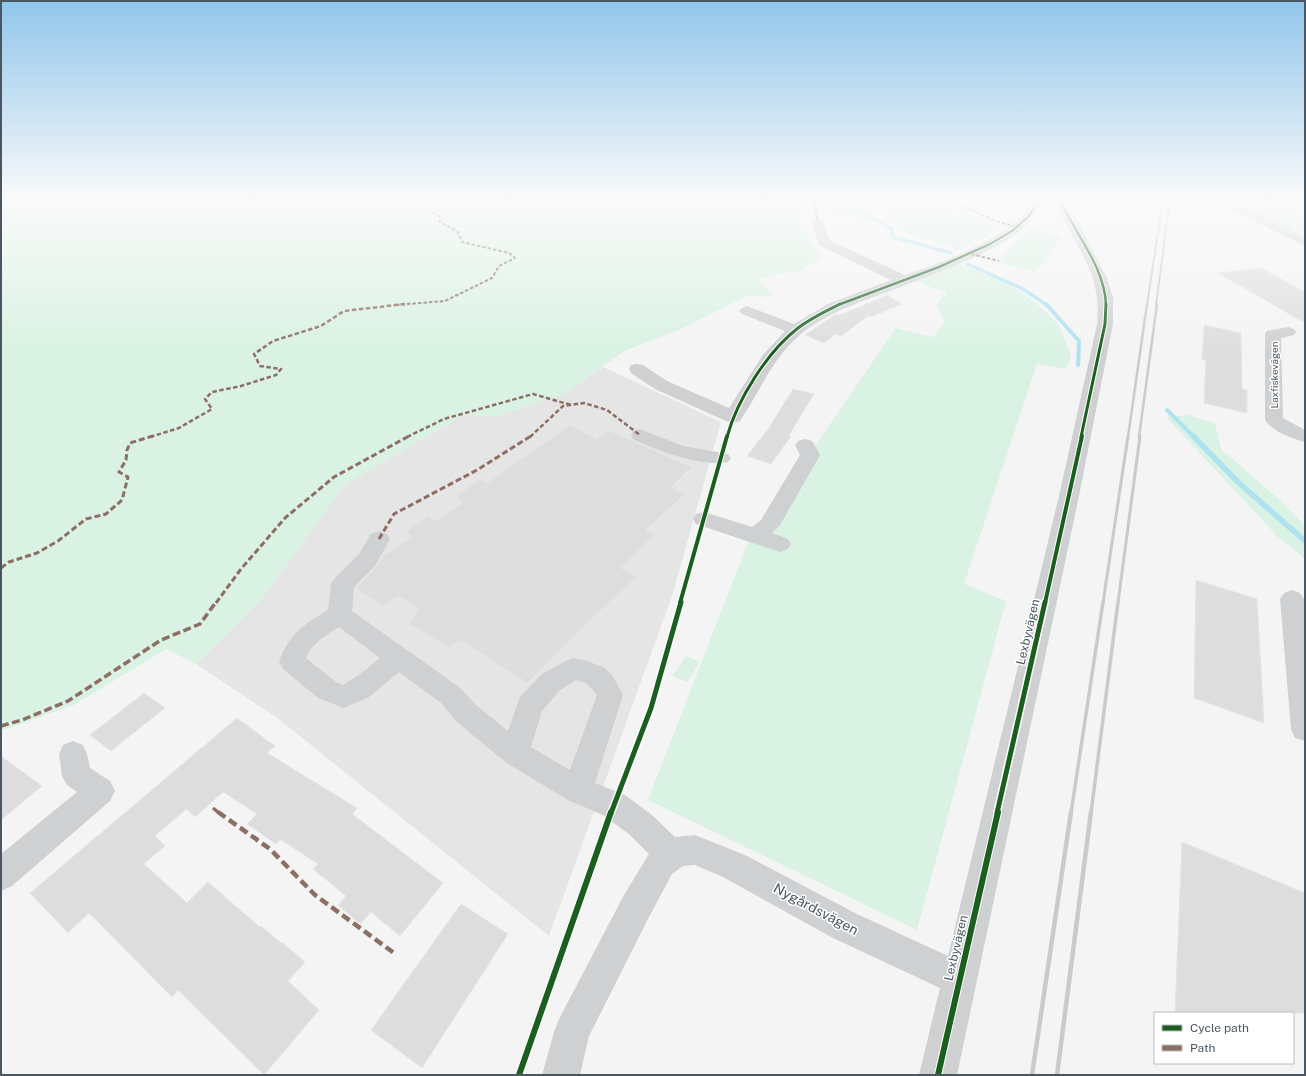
<svg xmlns="http://www.w3.org/2000/svg" width="1306" height="1076" font-family="'Public Sans',sans-serif">
  <style>
    .education { fill: #e6e5e6 }
    .green { fill: #d9f2e3 }
    .lines { fill: none; stroke-linecap: round; stroke-linejoin: round }
    .stream-far2 { stroke: #aee2f0; stroke-width: 3.5 }
    .stream-far1 { stroke: #aee2f0; stroke-width: 4 }
    .stream { stroke: #aee2f0; stroke-width: 5.5 }
    .building { fill: #ddddde; stroke: #e5e6e7 }
    .minor { fill: #ced0d2; fill-rule: evenodd }
    .rail-far4 { stroke: #c9cacc; stroke-width: 2 }
    .rail-far3 { stroke: #c9cacc; stroke-width: 2.5 }
    .rail-far2 { stroke: #c9cacc; stroke-width: 3 }
    .rail-far1 { stroke: #c9cacc; stroke-width: 3.5 }
    .rail { stroke: #c9cacc; stroke-width: 4.5 }
    .quiet-far4 { stroke: #8d6e63; stroke-width: 2; stroke-dasharray: 3.5 2; stroke-linecap: butt }
    .quiet-far3 { stroke: #8d6e63; stroke-width: 2.5; stroke-dasharray: 4.5 2.5; stroke-linecap: butt }
    .quiet-far2 { stroke: #8d6e63; stroke-width: 3; stroke-dasharray: 6 3; stroke-linecap: butt }
    .quiet-far1 { stroke: #8d6e63; stroke-width: 3.5; stroke-dasharray: 8 3.5; stroke-linecap: butt }
    .quiet { stroke: #8d6e63; stroke-width: 4.5; stroke-dasharray: 9 4.5; stroke-linecap: butt }
    .cycleway-far4-casing { stroke: #fff; stroke-width: 4 }
    .cycleway-far3-casing { stroke: #fff; stroke-width: 5 }
    .cycleway-far2-casing { stroke: #fff; stroke-width: 6 }
    .cycleway-far1-casing { stroke: #fff; stroke-width: 8 }
    .cycleway-casing { stroke: #fff; stroke-width: 8 }
    .cycleway-far4 { stroke: #1b5e20; stroke-width: 2.5 }
    .cycleway-far3 { stroke: #1b5e20; stroke-width: 3 }
    .cycleway-far2 { stroke: #1b5e20; stroke-width: 4 }
    .cycleway-far1 { stroke: #1b5e20; stroke-width: 5 }
    .cycleway { stroke: #1b5e20; stroke-width: 6 }
    .labels { text-anchor: middle; stroke-width: 3; stroke-linejoin: round; paint-order: stroke }
    .far-street-label { font-size: 10px; fill: #4a5661; stroke: #fff }
    .street-label { font-size: 12px; fill: #4a5661; stroke: #fff }
    .near-street-label { font-size: 14px; fill: #4a5661; stroke: #fff }
  </style>
  <rect width="100%" height="100%" fill="#f4f4f4"/>
  <path class="education" d="M603,367L721,422L673,593L549,936L276,717L196,664L261,600L344,485L463,415L496,416L563,394Z"/>
  <path class="green" d="M1,200H847L878,209L868,221L812,208L807,209L794,217L822,258L798,271L757,279L774,297L747,296L679,330L626,350L564,394L496,416L463,415L344,485L261,600L196,664L166,649L74,705L1,731Z
    M871,200H937L938,201L935,207L1003,225L988,235L955,251L950,246L904,233L888,220L892,212L867,203Z
    M1231,200H1268L1305,217V237Z
    M1028,228L1063,236L1035,272L998,262Z
    M959,264L1008,283L1036,303L1059,325L1071,355L1066,369L1037,364L964,584L1006,601L917,930L648,800L747,545L896,328L933,337L945,322L936,305L947,293L913,280Z
    M1187,415L1215,423L1221,449L1280,500L1305,526V559L1278,537L1166,417Z
    M686,656L700,662L687,682L672,676Z"/>
  <g class="lines">
    <path class="stream-far2" d="M832,200L859,211L892,229L893,237L951,253
      M967,264L1021,288L1047,305"/>
    <path class="stream-far1" d="M1046,304L1079,341L1078,365
      M1167,410L1194,437"/>
    <path class="stream" d="M1193,436L1239,483L1305,541"/>
  </g>
  <path class="building" d="M1261,268L1305,292V323L1218,273Z
    M887,295L902,304L871,317L868,316L841,336L836,334L824,343L805,335L836,314L840,315Z
    M1204,325L1241,333L1242,389L1247,390V413L1204,403L1206,360H1202Z
    M793,389L814,394L789,435L791,436L771,464L747,456L769,428Z
    M570,425L597,439L608,430L692,467L672,487L684,495L646,530L655,534L621,568L636,576L527,683L461,640L449,648L410,624L419,609L398,596L383,606L356,588L376,567L382,557L412,537L405,532L427,516L435,521L462,503L456,496L480,479L487,483Z
    M1196,580L1257,599L1264,723L1194,698Z
    M144,693L165,708L111,751L90,735Z
    M237,718L275,746L267,753L357,808L352,814L443,883L400,936L371,912L360,924L338,905L346,896L313,869L318,864L280,839L276,844L247,824L257,814L223,792L195,817L186,809L155,836L165,846L144,864L187,903L208,882L260,927L261,926L281,943L282,942L305,962L288,981L319,1010L264,1075L178,990L172,997L89,913L68,933L30,893Z
    M1,756L42,786L1,820Z
    M1182,842L1305,893V1013H1175Z
    M461,904L508,934L422,1068L371,1030Z"/>
  <g class="lines">
    <path class="minor" d="M1032,200H1044C1040,206 1037,213 1033,218C1020,234 1001,244 983,253C950,269 916,281 882,294C857,303 832,312 810,327C774,352 763,387 740,421L733,423L726,421L655,389L631,373L629,369L631,365L637,364L643,365L667,381L729,408L763,355L785,331L742,314L739,311L742,308L747,306L752,308L794,324L828,304L891,280L819,245L812,223L814,220H822L830,240L837,244L905,275C938,264 1002,241 1024,213C1027,209 1029,204 1032,200Z
      M1054,200H1066L1107,278L1113,298V324L1079,496L957,1075H919L940,988L833,938L723,877L695,865L683,866L672,874L648,919L589,1036L580,1075H542L554,1032L559,1019L624,895L649,854L630,835L603,815L568,800L505,762L456,721L441,703L399,672L369,697L344,708L318,698L283,669L279,662C288,636 305,623 328,610L331,584L335,578L359,554L371,534L379,531L387,534L390,539L375,566L354,587L352,611L459,687L476,705L508,731L520,697L542,674L564,662L573,658L587,661L605,668L612,675L623,695L595,783L625,795L652,815L675,837L695,835L745,855L857,914L948,956L1059,496L1097,324C1103,271 1073,245 1054,200ZM339,627L380,658L363,672L343,685L336,682L306,658C311,644 326,635 339,627ZM576,680L586,683L597,695L570,770L531,747L542,711L560,690Z
      M1216,200H1232L1305,237V246L1218,203Z
      M1288,327L1294,329L1296,332L1294,335L1281,338L1283,418L1305,430V442C1291,438 1273,432 1265,420V334L1267,331Z
      M640,429L683,446L728,454L731,458L728,462C704,468 655,450 633,439L631,435L633,431Z
      M805,439L812,441L820,455L780,525L772,533L788,539L791,544L788,549L780,552L696,524L693,519L696,514L704,512L752,527L761,520L800,455L795,445L798,441Z
      M1292,590L1300,593L1304,599L1305,609V741L1295,738L1291,729L1280,599L1284,593Z
      M73,741L83,745L87,754L90,768L110,781L115,791L110,801L12,886L1,891V854L77,792L67,785L62,776L59,754L63,745Z"/>
    <path class="rail-far4" d="M1147,305L1163,200
      M1156,305L1170,200"/>
    <path class="rail-far3" d="M1128,437L1147,304
      M1139,437L1157,304"/>
    <path class="rail-far2" d="M1103,603L1128,436
      M1118,603L1140,436"/>
    <path class="rail-far1" d="M1071,813L1103,602
      M1091,813L1118,602"/>
    <path class="rail" d="M1032,1075L1071,812
      M1057,1075L1091,812"/>
    <path class="quiet-far4" d="M814,200L818,223
      M940,200L972,210L995,221L1017,227
      M971,254L999,261
      M396,305L445,301L492,278L499,266L515,258L509,253L462,242L457,231L440,222L439,216L418,202V200"/>
    <path class="quiet-far3" d="M150,437L179,428L212,409L205,399L212,392L241,386L276,375L281,369L260,366L254,354L273,341L321,326L344,311L405,304
      M407,437L444,419L533,394L571,405
      M530,437L563,406L584,403L607,410L640,435"/>
    <path class="quiet-far2" d="M379,539L394,514L477,470L531,436
      M1,568L9,562L37,553L58,541L86,519L106,514L122,500L128,477L119,472L126,460L127,450L130,443L153,436
      M216,603L241,569L285,518L334,477L409,436"/>
    <path class="quiet-far1" d="M1,726L22,720L68,701L161,640L200,624L216,602
      M213,808L219,813"/>
    <path class="quiet" d="M218,812L270,849L315,895L394,953"/>
    <defs>
      <path id="cycleway-far4" d="M1060,200C1075,234 1105,267 1106,305
        M838,305L939,267L990,244L1012,231L1029,216L1038,200"/>
      <path id="cycleway-far3" d="M727,437C737,400 767,352 798,328C811,318 826,311 840,304
        M1081,437L1105,324L1106,304"/>
      <path id="cycleway-far2" d="M680,603L727,436
        M1045,603L1082,436"/>
      <path id="cycleway-far1" d="M611,813L651,708L681,602
        M997,813L1045,602"/>
      <path id="cycleway" d="M519,1075L611,812
        M938,1075L998,812"/>
    </defs>
    <use href="#cycleway-far4" class="cycleway-far4-casing"/>
    <use href="#cycleway-far3" class="cycleway-far3-casing"/>
    <use href="#cycleway-far2" class="cycleway-far2-casing"/>
    <use href="#cycleway-far1" class="cycleway-far1-casing"/>
    <use href="#cycleway" class="cycleway-casing"/>
    <use href="#cycleway-far4" class="cycleway-far4"/>
    <use href="#cycleway-far3" class="cycleway-far3"/>
    <use href="#cycleway-far2" class="cycleway-far2"/>
    <use href="#cycleway-far1" class="cycleway-far1"/>
    <use href="#cycleway" class="cycleway"/>
  </g>
  <linearGradient id="sky" x2="0" y2="1"><stop stop-color="#91c6eb"/><stop offset="0.57" stop-color="#fafafa"/><stop offset="1" stop-color="#fafafa" stop-opacity="0"/></linearGradient>
  <rect width="1306" height="351" fill="url(#sky)"/>
  <g class="labels">
    <g class="far-street-label">
      <text transform="translate(1274 375) rotate(-90)" y="4">Laxfiskevägen</text>
    </g>
    <g class="street-label">
      <text transform="translate(1028 632) rotate(-77)" y="4">Lexbyvägen</text>
      <text transform="translate(956 948) rotate(-77)" y="4">Lexbyvägen</text>
    </g>
    <g class="near-street-label">
      <text transform="translate(816 909) rotate(28)" y="5">Nygårdsvägen</text>
    </g>
  </g>
  <rect width="1306" height="1076" fill="none" stroke="#4a5661" stroke-width="4"/>
  <rect x="1154" y="1012" width="140" height="52" fill="#ffffff" stroke="#b7bbc0"/>
  <rect x="1162" y="1025" width="20" height="6" fill="#1b5e20" stroke="#b7bbc0"/>
  <text x="1190" y="1032" font-size="12" fill="#4a5661">Cycle path</text>
  <rect x="1162" y="1045" width="20" height="6" fill="#8d6e63" stroke="#b7bbc0"/>
  <text x="1190" y="1052" font-size="12" fill="#4a5661">Path</text>
</svg>
